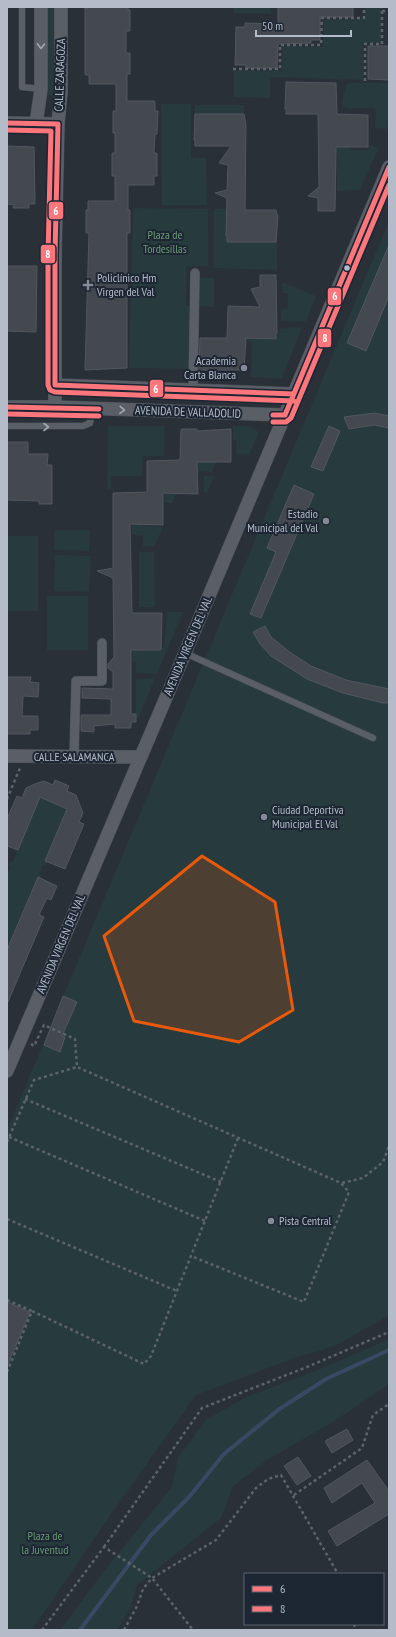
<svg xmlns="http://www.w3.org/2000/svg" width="396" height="1637" font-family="'PT Sans Narrow',sans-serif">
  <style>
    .green { fill: #273a3e }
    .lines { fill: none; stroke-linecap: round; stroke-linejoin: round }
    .stream { stroke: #384963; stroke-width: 4 }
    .building { fill: #444950; stroke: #52575f }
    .service-casing { stroke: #484c53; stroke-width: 7 }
    .pedestrian-casing { stroke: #484c53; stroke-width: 10 }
    .minor-casing { stroke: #484c53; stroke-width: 14 }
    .path { stroke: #5d636a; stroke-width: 2.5; stroke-dasharray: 3 3; stroke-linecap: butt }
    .service { stroke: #5a5e66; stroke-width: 6 }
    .pedestrian { stroke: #5a5e66; stroke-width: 9 }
    .minor { stroke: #5a5e66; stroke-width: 13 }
    .bus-1-casing { stroke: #1d2633; stroke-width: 8 }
    .bus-2-casing { stroke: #1d2633; stroke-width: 8 }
    .bus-1 { stroke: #fd767b; stroke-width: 5 }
    .bus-2 { stroke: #fd767b; stroke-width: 5 }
    .oneway { stroke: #a2a9b5 }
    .marked { fill: #e8590c; fill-opacity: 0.2; stroke: #e8590c; stroke-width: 3; stroke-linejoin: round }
    .bus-dot { fill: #b4bcc9; stroke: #1d2633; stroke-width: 1.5 }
    .poi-dot { fill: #848b96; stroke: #1d2633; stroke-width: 1.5 }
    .labels { text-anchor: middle; stroke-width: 4; stroke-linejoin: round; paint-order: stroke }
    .street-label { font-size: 12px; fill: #b4bcc9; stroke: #1d2633 }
    .park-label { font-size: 12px; fill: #6b9a76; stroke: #1d2633 }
    .poi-label { font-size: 12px; fill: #b4bcc9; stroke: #1d2633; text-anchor: start }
    .line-badge { stroke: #1d2633; stroke-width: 1.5 }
    .badge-label { font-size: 11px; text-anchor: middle; font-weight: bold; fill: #fff }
  </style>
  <rect width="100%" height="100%" fill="#2a3038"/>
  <path class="green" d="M47,7H55V95L47,96Z
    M234,7H271V14L234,13Z
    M365,7H381V43H363V80L270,77V98L234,97V71H282L283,46L323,47L324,20L365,19Z
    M349,83H389V124L387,129L375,128L376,111L374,108H347L343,106L342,103L346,85Z
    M161,104H191V158H206L207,205H162Z
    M195,105H244V114H228V128H211L212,114H195Z
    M336,138L350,139L351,150H368L369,145L374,146L378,149L360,190L337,191Z
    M133,208L208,209V266L187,267L186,306H192L193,369L129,368Z
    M214,209H227L226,236L260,242H277V270L213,268Z
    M389,221V1315L335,1346L294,1358L196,1395L102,1527L32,1630H7V1130Z
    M197,278H214V307L197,306Z
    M282,282L316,296L306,321H281V310L288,309V293H283Z
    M302,327L282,379L251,377L252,342L246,340V328L257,338L276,340L280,329Z
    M108,426H165L164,456H143L142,476H111V489H107Z
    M233,426H248L259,432L249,455L236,454L237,441L233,440Z
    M199,450L210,461L216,463L212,472L198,471Z
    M204,476H214L207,493L204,492Z
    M164,482L177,492L172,503H165Z
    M142,513V526L163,527L154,547L143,546V535H132V514Z
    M55,530H90L89,551L54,550Z
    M7,536H38V611H7Z
    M139,552H154L155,607H139Z
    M55,555L91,556L89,592L54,591Z
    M47,596H88V650H47Z
    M167,612H183L157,674L136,673V661H132L133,642L144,638V651H162V647H164Z
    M155,678L139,717L136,718V679Z
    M40,797L67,809L58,829L59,834L57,833L52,843L54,845L51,848L45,860L47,862L46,865H43L39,874L41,876L39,879H37L7,950V875L11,867L9,866L10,862H12L17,853L15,851Z
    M389,1339V1384L333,1422L267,1460L233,1486L221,1518L137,1585L131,1607L117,1630H60L104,1571L172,1487L178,1458L206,1420L246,1397L320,1369Z"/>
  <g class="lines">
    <path class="stream" d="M80,1630L151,1535L189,1497L224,1454L278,1410L326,1379L389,1350"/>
  </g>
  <path class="building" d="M89,7H128V10H130V31H126V53H130V74H127V101H155V111H158L157,134H155L154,153H157V176H154V185H128V210H130V233H127V368L85,370L89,233H86V210H88V201H115V176H112V153H115V133H113V111H116V84H89V75H85V8H89Z
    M278,7H353V17H320V40H311V43L278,44L277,68H246V65H235L236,27H245V23L278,24Z
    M368,46H389V80L368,79Z
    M286,82L336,83L337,114L368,115V147H336L335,211H318V198L308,196L319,187L318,114H286V108L285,109Z
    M195,114H244L246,125L245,210H276L277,215H278L276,242H227V236H226L227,198L215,193L227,190L228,165L219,163L231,146H195V140H194Z
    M7,146L34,147L35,204H29V208H13L14,205L7,204Z
    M389,245V296L366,351L347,343Z
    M7,266H37L36,332L7,331Z
    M260,275H276L277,333H276V339L246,338L244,370H199L200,338H227L228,306L260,307L251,289L260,287Z
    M374,413L389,416V428L374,425L349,429L344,417Z
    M329,426L340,431L323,471L311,467Z
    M181,429H197V431L231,429V462H197L198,494L163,493V525L130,524L132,613H162L161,650H131V714H136V722H131V728H115V724L94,726V732L81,731V715H111V699L82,698V688L113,689V672L108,668V664L114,657L113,578L97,571L113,568V493L147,492V461L180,460Z
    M7,442H28V454H48L47,465H52V504H39V501L7,500Z
    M294,485L314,494L261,618L250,614L276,552L267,548Z
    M265,626L271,637L291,653L311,666L346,680L389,689V703H383L343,693L307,679L271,656L260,644L253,632Z
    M7,677H31L30,682L39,683L38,697L23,696L22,716H38V730H30V734H7Z
    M55,780L69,786L67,791L76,795L83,813L79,822L84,824L65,869L45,861L67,809L40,797L18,850L7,846V819L17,796L22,798L26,788L35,784L44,781L53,785Z
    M38,877L57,886L51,900L47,898L39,915L44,917L7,1004V950Z
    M63,996L77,1002L62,1036L65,1037L60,1052L44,1045Z
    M7,1302L30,1312L7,1366Z
    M347,1429L353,1440L332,1453L325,1441Z
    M298,1457L311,1476L297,1485L284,1466Z
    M367,1460L389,1491V1514L337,1546L328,1531L375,1503L362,1483L332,1503L324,1488Z"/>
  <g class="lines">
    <defs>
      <path id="service" d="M22,7V87L41,89
        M7,426H83L90,423L92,409
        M185,653L373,738"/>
      <path id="pedestrian" d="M193,390L195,273
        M74,757L76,681H102V643"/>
      <path id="minor" d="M7,123L58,124
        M36,124L41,89V7
        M55,385L294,394
        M7,407H55L285,415
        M55,407V255L58,124L61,92V7
        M7,756L141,757
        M7,1071L185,653L389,167"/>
    </defs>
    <use href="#service" class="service-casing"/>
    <use href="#pedestrian" class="pedestrian-casing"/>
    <use href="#minor" class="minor-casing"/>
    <path class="path" d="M382,11H389
      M233,69H280V45H321L322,18H364V7
      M365,81V44H382V7
      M7,799L20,768
      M31,1044L34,1046L44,1025L75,1039L77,1067L341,1183L349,1192L304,1302L191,1256
      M25,1099L221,1182
      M9,1137L205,1221
      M7,1142L34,1080L77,1067
      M342,1183L363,1178L383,1162L389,1146
      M7,1219L177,1291
      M7,1300L32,1311
      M7,1372L32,1311L144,1364L151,1356L238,1138
      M294,1495L362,1448L373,1415L389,1404
      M104,1547L202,1408L307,1367L389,1332
      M354,1624L355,1630
      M42,1630L104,1547L152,1578L193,1630
      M124,1630L137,1606L143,1589L152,1578L216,1540L256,1488L268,1479L281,1475L338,1574"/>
    <use href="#service" class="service"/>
    <use href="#pedestrian" class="pedestrian"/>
    <use href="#minor" class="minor"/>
    <defs>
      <path id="bus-1" d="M7,123L58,124L55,255V385L294,394
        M7,407L99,409
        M273,415H285L389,167"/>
      <path id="bus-2" d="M7,130L51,131L48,255V385L50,390L55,392L294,401
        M7,414L99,416
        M273,422H286L291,418L389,185"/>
    </defs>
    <use href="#bus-1" class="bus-1-casing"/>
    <use href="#bus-2" class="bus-2-casing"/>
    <use href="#bus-1" class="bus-1"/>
    <use href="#bus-2" class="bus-2"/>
  </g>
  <defs><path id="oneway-chevron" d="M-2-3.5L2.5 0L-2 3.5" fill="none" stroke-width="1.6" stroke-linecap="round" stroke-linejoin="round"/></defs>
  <g class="oneway">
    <use href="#oneway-chevron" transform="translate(41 46) rotate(91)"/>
    <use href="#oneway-chevron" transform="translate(122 410) rotate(2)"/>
    <use href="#oneway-chevron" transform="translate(46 427)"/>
  </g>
  <path class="marked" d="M202,856L275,902L293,1010L239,1042L134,1021L104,936Z"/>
  <circle class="bus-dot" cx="347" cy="268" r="3.5"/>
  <g class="poi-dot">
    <path d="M86 279h4v4h4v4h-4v4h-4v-4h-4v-4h4z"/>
    <circle cx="244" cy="368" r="4"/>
    <circle cx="326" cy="521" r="4"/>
    <circle cx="264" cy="817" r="4"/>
    <circle cx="271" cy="1221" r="4"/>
  </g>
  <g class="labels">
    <g class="street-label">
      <text transform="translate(60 75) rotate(-88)" y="4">CALLE ZARAGOZA</text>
      <text transform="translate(188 412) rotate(2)" y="4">AVENIDA DE VALLADOLID</text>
      <text transform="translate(188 646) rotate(-67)" y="4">AVENIDA VIRGEN DEL VAL</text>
      <text x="74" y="761">CALLE SALAMANCA</text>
      <text transform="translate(61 944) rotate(-67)" y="4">AVENIDA VIRGEN DEL VAL</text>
    </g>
    <g class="park-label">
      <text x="165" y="239">Plaza de<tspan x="165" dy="14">Tordesillas</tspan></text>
      <text x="45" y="1540">Plaza de<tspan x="45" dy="14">la Juventud</tspan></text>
    </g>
    <g class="poi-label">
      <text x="97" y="282">Policlínico Hm<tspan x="97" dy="14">Virgen del Val</tspan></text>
      <text x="236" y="365" text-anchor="end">Academia<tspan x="236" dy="14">Carta Blanca</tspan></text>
      <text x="318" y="518" text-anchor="end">Estadio<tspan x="318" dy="14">Municipal del Val</tspan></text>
      <text x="272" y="814">Ciudad Deportiva<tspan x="272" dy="14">Municipal El Val</tspan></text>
      <text x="279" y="1225">Pista Central</text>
    </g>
  </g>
  <g class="line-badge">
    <rect x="48" y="201" width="16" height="19" rx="4" fill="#fd767b"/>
    <rect x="40" y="244" width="16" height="20" rx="4" fill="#fd767b"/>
    <rect x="327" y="287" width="15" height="19" rx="4" fill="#fd767b"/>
    <rect x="317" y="328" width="15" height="20" rx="4" fill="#fd767b"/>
    <rect x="149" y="379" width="15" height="19" rx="4" fill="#fd767b"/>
  </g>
  <g class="badge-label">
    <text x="56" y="215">6</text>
    <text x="48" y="258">8</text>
    <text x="335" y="300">6</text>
    <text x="325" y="342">8</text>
    <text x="156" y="393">6</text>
  </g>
  <rect width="396" height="1637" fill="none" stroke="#b4bcc9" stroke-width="16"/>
  <rect x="244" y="1573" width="140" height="52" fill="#1d2633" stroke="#59626f"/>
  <rect x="252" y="1586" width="20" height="6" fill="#fd767b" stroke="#59626f"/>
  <text x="280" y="1593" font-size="12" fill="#b4bcc9">6</text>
  <rect x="252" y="1606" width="20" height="6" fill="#fd767b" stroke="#59626f"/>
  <text x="280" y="1613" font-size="12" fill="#b4bcc9">8</text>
  <path d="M256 30v6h95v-6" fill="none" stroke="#b4bcc9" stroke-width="2"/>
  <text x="262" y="30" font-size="12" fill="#b4bcc9" stroke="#1d2633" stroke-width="3" paint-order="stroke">50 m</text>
</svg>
